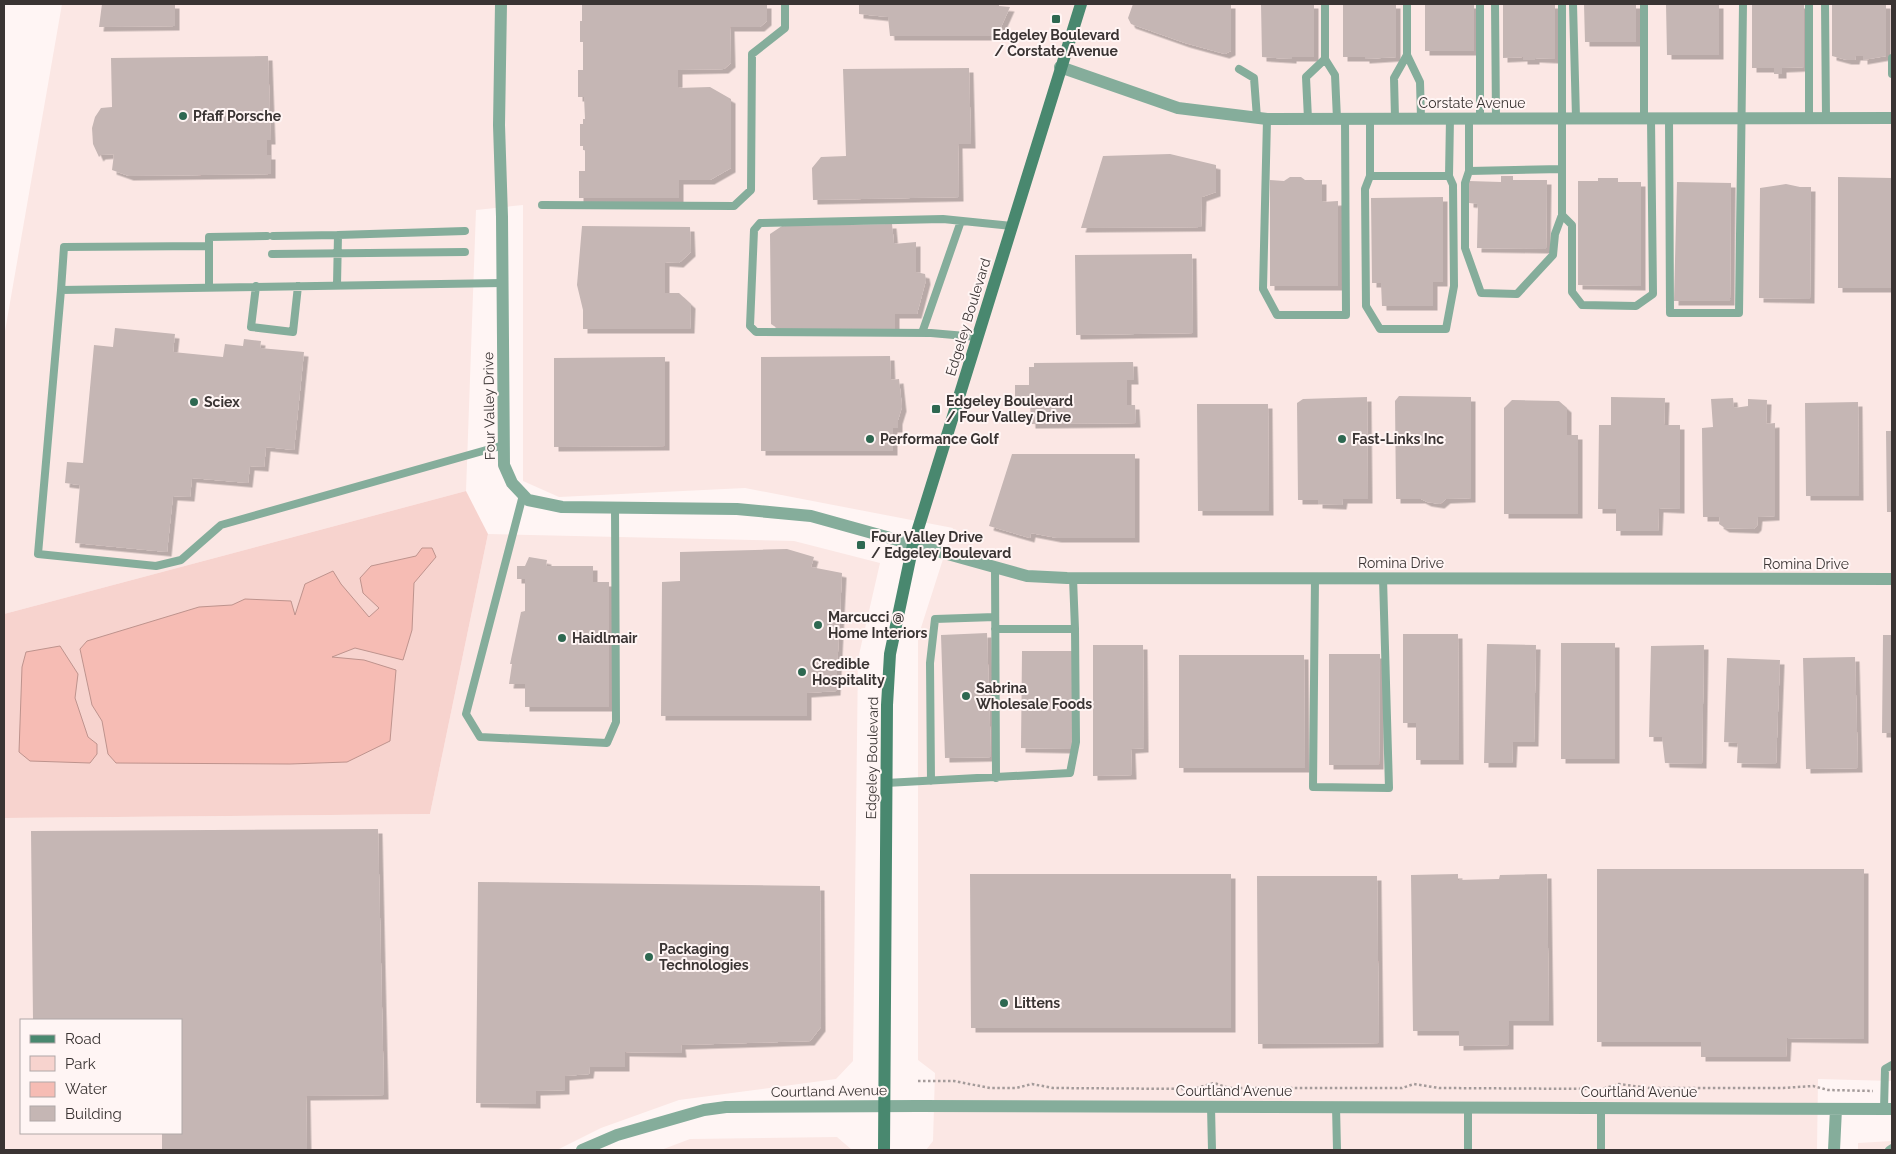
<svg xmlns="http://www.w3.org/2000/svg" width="1896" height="1154" font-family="Raleway,sans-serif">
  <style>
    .built { fill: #fbe7e4; fill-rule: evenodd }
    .green { fill: #f7d3ce }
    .water { fill: #f6bcb4; stroke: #be938d }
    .building { fill: #c5b6b4; filter: url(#shadow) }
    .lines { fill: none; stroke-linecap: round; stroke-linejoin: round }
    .path { stroke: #a49b9a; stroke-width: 2.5; stroke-dasharray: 2.5 2.5; stroke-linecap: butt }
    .lane { stroke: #85ad9b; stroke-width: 8 }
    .street { stroke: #85ad9b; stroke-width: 12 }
    .secondary { stroke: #49886f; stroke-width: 12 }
    .poi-dot { fill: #2e6851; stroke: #fff5f4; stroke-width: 2 }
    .labels { text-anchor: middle; stroke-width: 4; stroke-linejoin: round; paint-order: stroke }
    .poi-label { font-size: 14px; font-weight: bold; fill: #3a3433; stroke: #fff5f4; text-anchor: start }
    .street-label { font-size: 14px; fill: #3a3433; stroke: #fff5f4 }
  </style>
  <defs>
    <filter id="shadow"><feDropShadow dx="4.5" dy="4.5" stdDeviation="0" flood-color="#0004"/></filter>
  </defs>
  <rect width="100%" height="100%" fill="#fff5f4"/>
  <path class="built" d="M62,4H1892V1081L1818,1079L1817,1150H926L933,1141L935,1073L918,1060V637L953,528L745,488L559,497L523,481V205L476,210L466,491L4,614V337Z
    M488,534L794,541L880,563L858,659L853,1061L836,1079L679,1100L601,1128L557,1150H4V818L430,814ZM21,1020H181V1133H21Z
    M837,1137L852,1150H661L690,1139Z
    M1892,1141V1150H1858V1143Z"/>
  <path class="green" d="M466,491L488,534L430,814L4,818V614Z"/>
  <path class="water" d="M422,548H432L436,557L414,583L412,630L403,660L355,648L332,657L364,660L396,670L390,741L347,762L290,764L116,763L108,754L102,721L92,705L80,649L87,641L199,607L232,605L245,599L291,601L295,615L305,584L333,571L341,584L369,617L379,608L363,593L360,578L371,566L416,556Z
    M60,646L78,674L75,698L88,737L97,744V754L90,763L30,761L19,752L22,667L26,652Z"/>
  <path class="building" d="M102,4H175V26L99,27Z
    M582,4H767V21L760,27H730L731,63L724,69L678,70V88L710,87L731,99V168L710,180H679V198H579V171H585V150H583V146H580V124H583V119H585L584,97H578V70H583V42H580V21H582Z
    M859,4H999V6L1010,7L997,36H890L888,17L859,14Z
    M1133,4H1231V51L1225,54L1185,43L1131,24L1128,18Z
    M1261,4H1314V57H1292V59L1262,57Z
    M1343,4H1396V57L1365,59V57H1343Z
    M1425,4H1474V51H1425Z
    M1503,4H1555V59L1535,58V60H1523V57L1503,58Z
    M1584,4H1636V42H1585Z
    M1666,4H1719V55H1667Z
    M1752,4H1804V67L1782,68V74H1774V68H1752Z
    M1832,4H1886V56L1863,60V56H1856L1855,60H1847L1832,56Z
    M268,56L271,140H267V155H271V174L129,176L112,170L114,154L101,155L99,157L93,144L92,128L95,117L101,108L112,107L111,58Z
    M969,68L971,144H958L959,197L813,200L812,168L821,157L846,156L843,69Z
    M1170,154L1216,165V192L1202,197L1201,227L1081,228L1103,156Z
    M1501,176H1513V180H1547L1546,249L1477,248L1478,204L1469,203V181L1501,182Z
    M1290,177H1301L1305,180H1322V202L1338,201V286H1270V180L1284,181Z
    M1838,177L1892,178V288H1838Z
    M1598,178H1618V182H1641V286L1578,285V181H1598Z
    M1677,182L1731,183L1730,301H1674Z
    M1786,184L1800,187H1811L1810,299L1759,298L1760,188Z
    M1443,197V282H1433V306H1382L1381,283H1372L1371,198Z
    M892,224L894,244L916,242V272L925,274L926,280L917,314H895V330H780L771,324L770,234L782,226Z
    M582,226L690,227L691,252L679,263L665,262V293H679L691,304L690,329H583V310L577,285Z
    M1192,254L1193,333L1076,335L1075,255Z
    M115,328L175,334L173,352L223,357L225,344L243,346L244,339L261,341L260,348L304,352L294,450L266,447L264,467L250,466L248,483L192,478L190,497L173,496L167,552L75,543L80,485L65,483L67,462L83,463L94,345L113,347Z
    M890,356L891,380L899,379L902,407L898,420V428H893V451H761V357Z
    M665,357V446L554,447V358Z
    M1133,362L1134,380H1127V405H1135L1136,423L1031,424L1030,400H1015V385H1029V367H1034V363Z
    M1399,396L1471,397V498L1446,499L1440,504L1427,502L1421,499H1396L1395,401Z
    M1367,397L1368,499H1343L1342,505L1318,504V500H1298L1297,403L1303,399Z
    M1611,397L1665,398L1664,425H1680V509L1659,508L1658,531H1616V509H1598L1599,425H1611Z
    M1733,398L1734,408L1748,406V399L1767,400L1766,424L1775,423V516L1758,517L1757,526L1754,529L1725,528L1719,524L1720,517H1703L1702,428L1713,427L1711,399Z
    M1512,400L1559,401L1567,408V435H1578V514H1504V408Z
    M1858,402L1859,496H1806L1805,403Z
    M1197,404H1268L1269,511H1198Z
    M1886,431H1892V512H1887Z
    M1012,454H1135V538H1057L1031,533L1030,538L989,526Z
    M787,549L814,557L811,567L842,573L836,691L807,693V716H661L662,582L680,581V552Z
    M529,557L547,560L546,566H593V582H609V707H525V684H509L512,664H510L521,612L525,611V579H517V566H525Z
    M987,633L991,757L945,758L941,635Z
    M1403,634H1458L1459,760H1416V723H1403Z
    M1883,635H1892V733H1882Z
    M1561,643H1615V759H1561Z
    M1487,644L1536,645L1534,742H1513L1512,763H1484Z
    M1093,645H1143L1144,748L1131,749L1132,775L1093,776Z
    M1704,645L1702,764L1665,763L1662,737H1649L1651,646Z
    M1022,651H1072V749L1021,748Z
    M1329,654H1380L1379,765H1329Z
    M1179,655H1304L1305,768H1179Z
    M1855,657L1858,768L1806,769L1803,658Z
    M1727,658L1780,660L1776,764L1737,763L1738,743L1724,742Z
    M378,829L384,1095L306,1096L307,1150H162V1133H181V1020H33L31,831Z
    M1597,869H1864V1039L1787,1038L1786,1057H1701V1042H1597Z
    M970,874H1231V1028H971Z
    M1458,874V880L1499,879L1500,875L1547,874L1549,1021H1509V1045L1459,1046V1031H1413L1411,875Z
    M1257,876H1377L1379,1043L1258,1044Z
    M478,882L820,886L821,1027L810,1041L681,1045L682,1053L625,1052V1067H590L589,1074L565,1076V1090L536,1091V1104L476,1103Z"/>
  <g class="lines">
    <path class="path" d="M918,1081H954L990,1088H1016L1032,1084L1053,1088L1193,1089L1214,1083L1229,1088H1402L1414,1084L1439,1088L1602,1089L1619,1084L1649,1088H1783L1813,1086L1828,1090L1873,1091"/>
    <path class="lane" d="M1325,4V59L1335,75L1337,119
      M1407,4V55L1420,82L1421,118
      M1495,4L1496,118
      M1573,4L1576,118
      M1644,4V119
      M1825,4L1826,118
      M1892,58V74
      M1239,69L1254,78L1257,118
      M1370,118V176H1449L1450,118
      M1395,118L1394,78L1407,55
      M1469,118V171L1562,169V4
      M1480,118V4
      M1267,119L1263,289L1277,315H1346L1345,119
      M1308,119L1306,77L1325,59
      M1669,119L1670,313H1739L1743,4
      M1809,119V4
      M1469,171L1465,183V248L1481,293L1517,294L1553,255L1555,234L1562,215V169
      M1370,176L1365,189L1366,306L1380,329H1446L1454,286L1453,185L1449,176
      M542,205L734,206L751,190L752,54L785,28V4
      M1562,215L1572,225V292L1582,305L1636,306L1653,294L1651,119
      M338,235L465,231
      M273,236L338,235L337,285
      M209,246V237L267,236
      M272,254L465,252
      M503,283L61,290L38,554L156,566L181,560L221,525L504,445
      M256,286L251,327L293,332L298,286
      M61,290L64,247L209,246V287
      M922,333L961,221
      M977,337L931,333L756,332L750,326L754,230L760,223L943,219L1012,226
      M523,495L466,714L480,737L607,743L616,722L615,508
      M995,567L996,778
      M1315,578L1313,787L1389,788L1383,578
      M995,629H1075L1073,578
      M931,781L930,663L935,619L995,617
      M886,783L1070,773L1076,742L1075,629
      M1336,1106L1337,1150
      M1211,1107L1212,1150
      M1601,1107V1150
      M1884,1109L1885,1069L1892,1065
      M1468,1150V1107
      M1889,1150L1892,1148"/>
    <path class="street" d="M501,4L499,125L502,217L504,465L512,483L528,500L562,507L737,509L811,516L1027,576L1067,578L1892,579
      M1060,67L1178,108L1267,119L1892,118
      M582,1150L617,1135L704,1110L726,1107L918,1106L1892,1109
      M1834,1150L1836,1109"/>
    <path class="secondary" d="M884,1150L887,705L890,654L913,545L1081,4"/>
  </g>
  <g class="poi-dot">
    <rect x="1051" y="14" width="10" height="10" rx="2.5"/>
    <circle cx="183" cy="116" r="5"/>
    <circle cx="194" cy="402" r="5"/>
    <rect x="931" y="404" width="10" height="10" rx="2.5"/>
    <circle cx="870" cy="439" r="5"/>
    <circle cx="1342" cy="439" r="5"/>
    <rect x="856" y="540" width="10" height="10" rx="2.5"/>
    <circle cx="818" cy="625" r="5"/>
    <circle cx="562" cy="638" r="5"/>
    <circle cx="802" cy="672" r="5"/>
    <circle cx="966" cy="696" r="5"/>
    <circle cx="649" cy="957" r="5"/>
    <circle cx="1004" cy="1003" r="5"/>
  </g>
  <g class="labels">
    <g class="poi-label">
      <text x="1056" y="40" text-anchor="middle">Edgeley Boulevard<tspan x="1056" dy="16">/ Corstate Avenue</tspan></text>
      <text x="193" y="121">Pfaff Porsche</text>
      <text x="946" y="406">Edgeley Boulevard<tspan x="946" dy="16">/ Four Valley Drive</tspan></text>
      <text x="204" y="407">Sciex</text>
      <text x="880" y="444">Performance Golf</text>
      <text x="1352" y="444">Fast-Links Inc</text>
      <text x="871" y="542">Four Valley Drive<tspan x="871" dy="16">/ Edgeley Boulevard</tspan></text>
      <text x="828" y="622">Marcucci @<tspan x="828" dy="16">Home Interiors</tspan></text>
      <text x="572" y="643">Haidlmair</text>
      <text x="812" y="669">Credible<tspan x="812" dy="16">Hospitality</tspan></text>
      <text x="976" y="693">Sabrina<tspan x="976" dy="16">Wholesale Foods</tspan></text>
      <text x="659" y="954">Packaging<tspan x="659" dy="16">Technologies</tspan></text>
      <text x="1014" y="1008">Littens</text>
    </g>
    <g class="street-label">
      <text x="1472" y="108">Corstate Avenue</text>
      <text transform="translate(968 317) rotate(-73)" y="5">Edgeley Boulevard</text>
      <text transform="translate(489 406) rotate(-91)" y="5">Four Valley Drive</text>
      <text x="1401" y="568">Romina Drive</text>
      <text x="1806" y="569">Romina Drive</text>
      <text transform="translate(872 758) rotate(-89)" y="5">Edgeley Boulevard</text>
      <text transform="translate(829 1091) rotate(-1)" y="5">Courtland Avenue</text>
      <text x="1234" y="1096">Courtland Avenue</text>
      <text x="1639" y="1097">Courtland Avenue</text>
    </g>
  </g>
  <rect width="1896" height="1154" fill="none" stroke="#3a3433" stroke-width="10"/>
  <rect x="20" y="1019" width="162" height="115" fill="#fff5f4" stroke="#b0a8a7"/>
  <rect x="30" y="1035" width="25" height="8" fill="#49886f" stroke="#b0a8a7"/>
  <text x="65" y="1044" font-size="15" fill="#3a3433">Road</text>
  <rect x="30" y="1056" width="25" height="15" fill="#f7d3ce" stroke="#b0a8a7"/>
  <text x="65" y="1069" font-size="15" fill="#3a3433">Park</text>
  <rect x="30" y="1082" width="25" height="15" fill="#f6bcb4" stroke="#b0a8a7"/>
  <text x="65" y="1094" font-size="15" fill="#3a3433">Water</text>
  <rect x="30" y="1106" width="25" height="15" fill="#c5b6b4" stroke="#b0a8a7"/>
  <text x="65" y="1119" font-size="15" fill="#3a3433">Building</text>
</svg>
